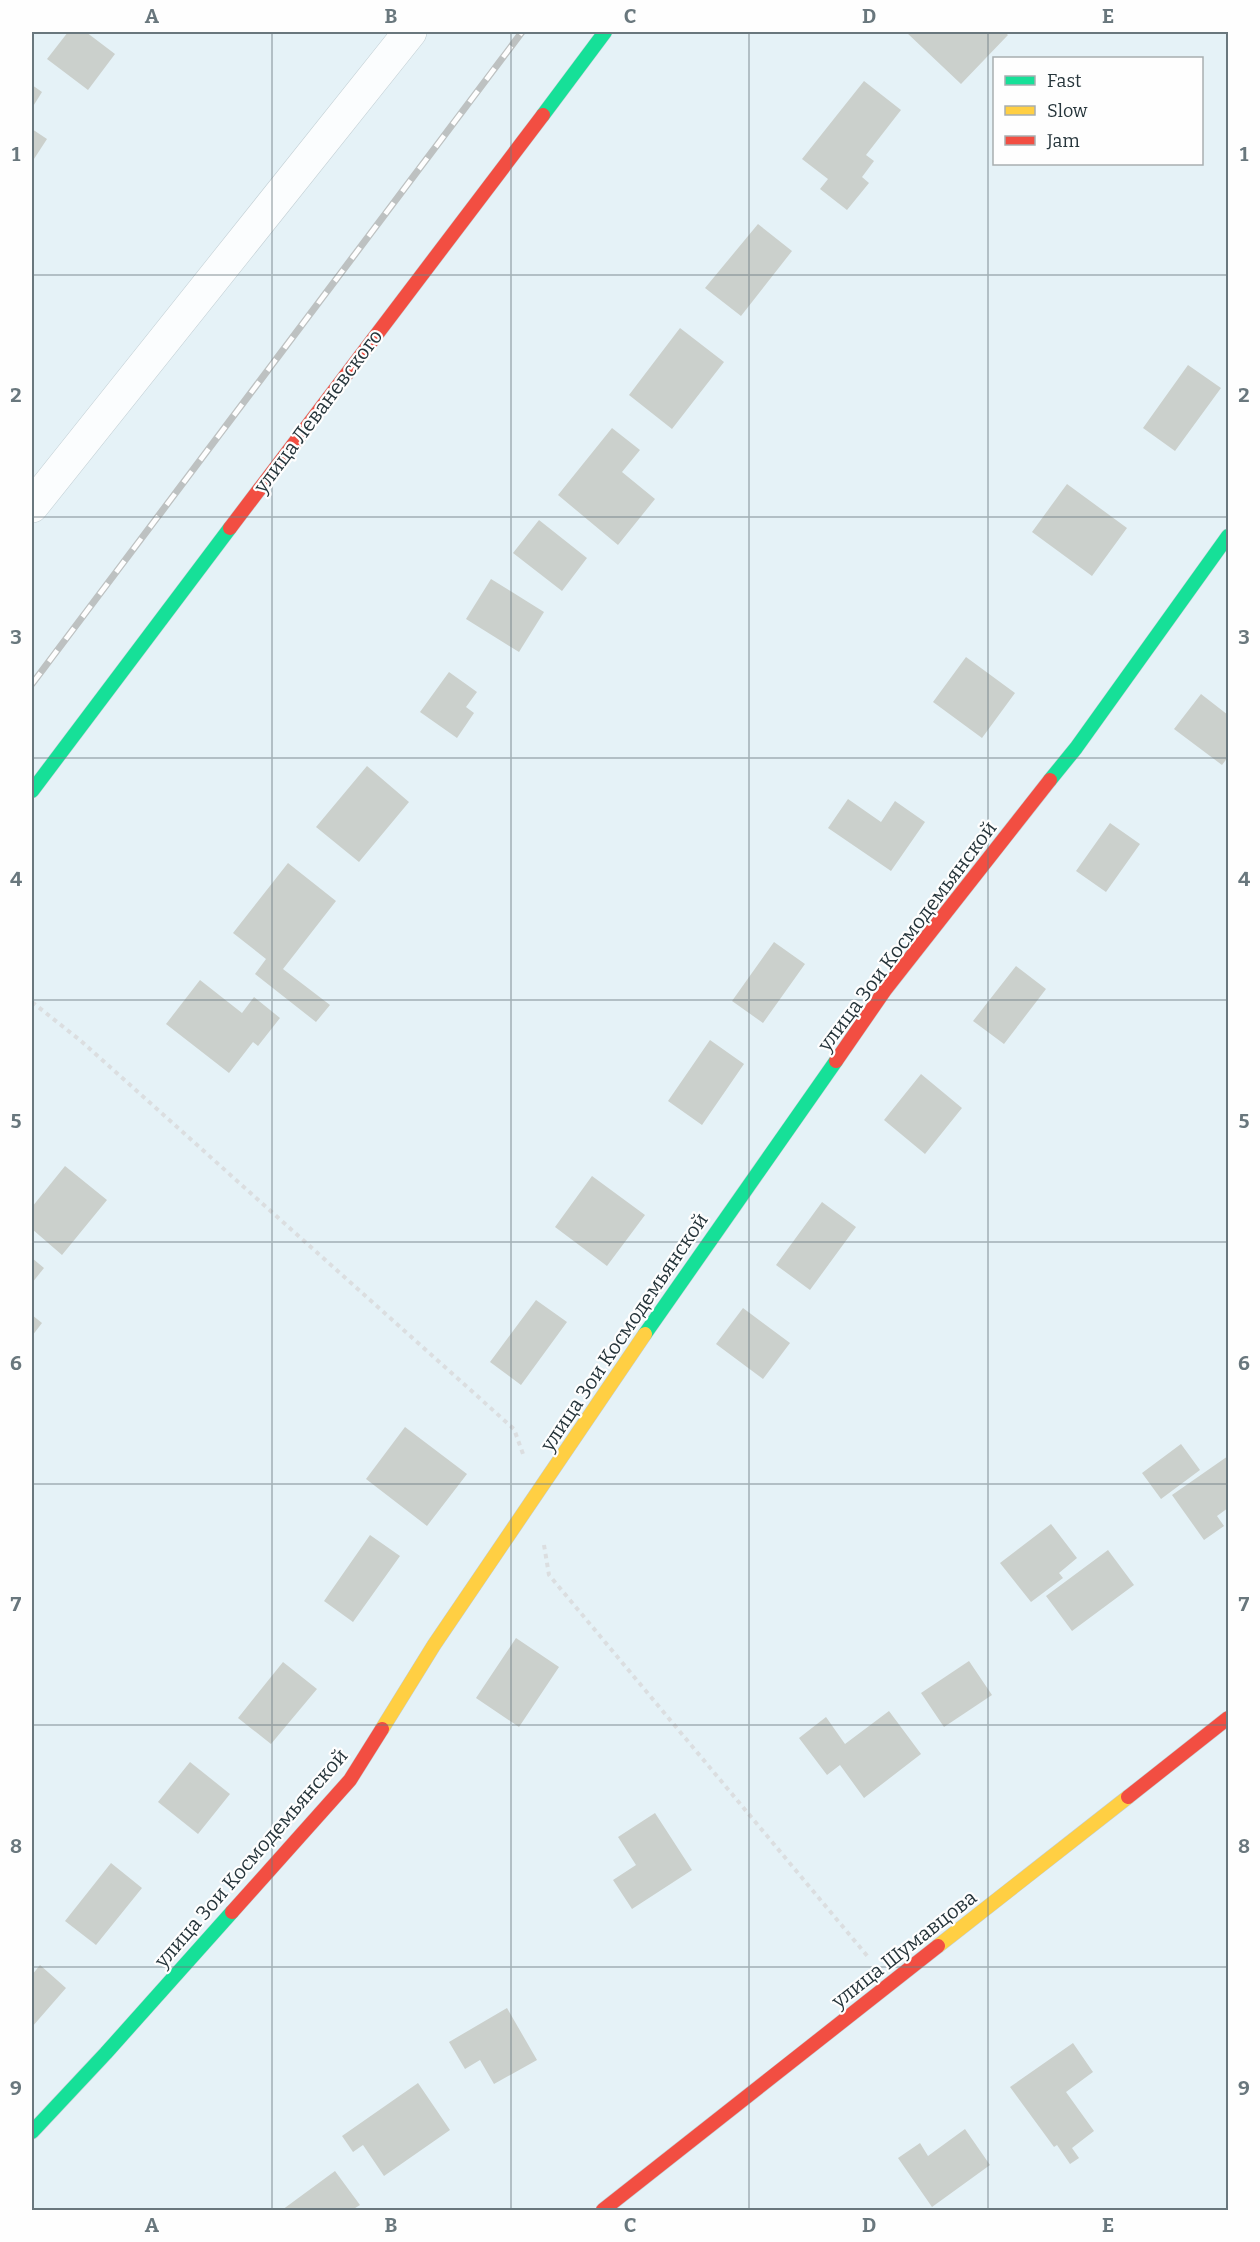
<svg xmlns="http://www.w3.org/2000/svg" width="1260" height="2242" font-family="Bitter,serif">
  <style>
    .building { fill: #cbd0cc }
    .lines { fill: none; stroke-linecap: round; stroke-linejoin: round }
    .street-casing { stroke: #c1ced3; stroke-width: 34 }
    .fast-casing { stroke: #c1ced3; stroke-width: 15 }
    .slow-casing { stroke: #c1ced3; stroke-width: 15 }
    .jam-casing { stroke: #c1ced3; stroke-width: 15 }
    .path { stroke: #dbdee0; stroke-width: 4; stroke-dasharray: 4.5 4.5; stroke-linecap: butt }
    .street { stroke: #fbfdfe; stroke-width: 33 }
    .fast { stroke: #16e098; stroke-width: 14 }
    .slow { stroke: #ffcf43; stroke-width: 14 }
    .jam { stroke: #f24e42; stroke-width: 14 }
    .rail-casing { stroke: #bdc1c1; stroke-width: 7 }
    .rail { stroke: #fefefe; stroke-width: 4.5; stroke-dasharray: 14; stroke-linecap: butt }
    .grid { fill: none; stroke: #69777d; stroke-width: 1.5; stroke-opacity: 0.55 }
    .labels { text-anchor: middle; stroke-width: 4.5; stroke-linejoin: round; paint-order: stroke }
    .street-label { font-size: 20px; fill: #26353b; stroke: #fefefe }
    .neatline { fill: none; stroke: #69777d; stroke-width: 2 }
    .grid-label { font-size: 20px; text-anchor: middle; font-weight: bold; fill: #69777d }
  </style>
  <rect width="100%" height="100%" fill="#e5f2f7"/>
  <path class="building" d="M68,32H86L115,54L88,90L47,59Z
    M906,32H1005L1008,35L961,84Z
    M864,81L901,110L866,155L874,161L862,177L869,183L847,210L820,189L828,179L802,159Z
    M32,85L42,92L32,108Z
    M32,129L47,139L32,162Z
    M758,224L792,251L741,316L705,288Z
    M680,328L724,362L672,429L629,395Z
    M1188,365L1221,388L1175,451L1143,428Z
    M612,428L640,450L622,472L655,499L618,545L558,495Z
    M1067,484L1127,528L1092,576L1032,532Z
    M539,520L587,558L562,591L513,553Z
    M491,579L544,612L519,652L466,619Z
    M966,657L1015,693L982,738L933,702Z
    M449,672L477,692L466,707L474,713L457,738L420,712Z
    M1201,694L1228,715V757L1222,765L1174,729Z
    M367,766L409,802L359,862L316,827Z
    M848,799L881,822L895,801L925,822L891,871L828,828Z
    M1110,823L1140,844L1106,892L1076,871Z
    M288,863L336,901L283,969L330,1005L316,1022L255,974L266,959L233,933Z
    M774,942L805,964L763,1023L732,1001Z
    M1016,966L1046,989L1004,1044L973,1021Z
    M200,980L242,1013L254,997L280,1018L258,1046L253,1042L229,1073L166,1024Z
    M710,1040L744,1064L702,1125L668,1101Z
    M921,1074L962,1108L925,1154L884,1120Z
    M65,1166L107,1200L62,1255L32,1229V1207Z
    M592,1176L645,1215L607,1266L555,1227Z
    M822,1202L856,1227L810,1290L776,1265Z
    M32,1258L44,1268L32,1283Z
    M536,1300L567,1322L521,1385L490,1362Z
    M743,1308L790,1343L763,1379L716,1344Z
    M32,1315L42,1323L32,1336Z
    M405,1427L467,1474L427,1526L366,1479Z
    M1181,1444L1200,1470L1161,1499L1142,1473Z
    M1228,1456V1508L1217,1516L1224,1526L1204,1540L1172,1495Z
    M1051,1524L1077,1558L1059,1573L1063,1578L1031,1602L1000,1563Z
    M370,1535L400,1556L353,1622L324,1601Z
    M1108,1550L1134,1585L1072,1631L1046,1596Z
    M516,1638L559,1667L519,1727L476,1698Z
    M969,1661L992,1695L944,1727L921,1693Z
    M283,1662L317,1689L271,1744L238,1718Z
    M889,1711L921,1754L864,1798L840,1765L827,1775L799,1738L826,1717L845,1744Z
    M190,1762L230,1794L198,1834L158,1802Z
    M655,1813L692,1870L632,1909L613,1880L636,1865L618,1837Z
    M111,1863L142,1888L96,1945L65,1921Z
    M40,1965L66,1988L32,2027V1975Z
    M507,2008L537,2060L494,2084L480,2060L465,2069L449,2042Z
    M1073,2043L1093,2072L1066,2092L1094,2131L1072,2148L1079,2158L1070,2164L1057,2145L1054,2147L1010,2087Z
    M418,2083L450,2130L384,2176L363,2145L353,2152L342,2136Z
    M965,2129L990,2165L932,2207L898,2158L920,2143L928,2156Z
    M335,2171L360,2205L352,2210H282Z"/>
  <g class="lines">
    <defs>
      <path id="street" d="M32,506L410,32"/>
      <path id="fast" d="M543,115L605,32
        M1050,780L1076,748L1228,536
        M32,791L230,528
        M645,1334L836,1061
        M32,2132L106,2053L232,1912"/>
      <path id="slow" d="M382,1729L434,1645L645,1334
        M938,1946L1128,1797"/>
      <path id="jam" d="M230,528L543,115
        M836,1061L885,990L1050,780
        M1128,1797L1228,1718
        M232,1912L350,1780L382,1729
        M603,2210L938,1946"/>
    </defs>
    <use href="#street" class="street-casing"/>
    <use href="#fast" class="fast-casing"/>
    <use href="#slow" class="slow-casing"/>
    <use href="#jam" class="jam-casing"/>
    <path class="path" d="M32,1002L81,1041L514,1429L523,1454
      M544,1545L549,1575L869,1958"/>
    <use href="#street" class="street"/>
    <use href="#fast" class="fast"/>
    <use href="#slow" class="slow"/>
    <use href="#jam" class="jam"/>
    <defs>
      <path id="rail" d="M32,684L522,32"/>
    </defs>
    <use href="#rail" class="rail-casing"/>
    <use href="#rail" class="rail"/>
  </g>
  <path class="grid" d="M272,32V2210M511,32V2210M749,32V2210M988,32V2210M32,275H1228M32,517H1228M32,758H1228M32,1000H1228M32,1242H1228M32,1484H1228M32,1725H1228M32,1967H1228"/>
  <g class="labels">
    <g class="street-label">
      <text transform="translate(318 411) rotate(-53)" y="7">улица Леваневского</text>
      <text transform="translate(907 936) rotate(-53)" y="7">улица Зои Космодемьянской</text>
      <text transform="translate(624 1332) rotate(-56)" y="7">улица Зои Космодемьянской</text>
      <text transform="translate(251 1858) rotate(-49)" y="7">улица Зои Космодемьянской</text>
      <text transform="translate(904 1949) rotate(-38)" y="7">улица Шумавцова</text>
    </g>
  </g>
  <rect width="1260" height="2242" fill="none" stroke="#fefefe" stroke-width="66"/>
  <rect x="993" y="57" width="210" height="108" fill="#fefefe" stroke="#a8aeb0" stroke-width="1.5"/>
  <rect x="1005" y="76" width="30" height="9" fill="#16e098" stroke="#a8aeb0" stroke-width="1.5"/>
  <text x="1047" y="87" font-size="18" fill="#26353b">Fast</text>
  <rect x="1005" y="106" width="30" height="9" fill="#ffcf43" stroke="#a8aeb0" stroke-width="1.5"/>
  <text x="1047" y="117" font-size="18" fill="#26353b">Slow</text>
  <rect x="1005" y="136" width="30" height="9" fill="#f24e42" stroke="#a8aeb0" stroke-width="1.5"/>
  <text x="1047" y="147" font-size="18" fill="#26353b">Jam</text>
  <rect x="33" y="33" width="1194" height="2176" class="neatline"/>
  <g class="grid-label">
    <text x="152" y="23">A</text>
    <text x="391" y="23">B</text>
    <text x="630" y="23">C</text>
    <text x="869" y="23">D</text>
    <text x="1108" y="23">E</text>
    <text x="16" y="161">1</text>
    <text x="1244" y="161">1</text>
    <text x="16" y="402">2</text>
    <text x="1244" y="402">2</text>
    <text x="16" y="644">3</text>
    <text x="1244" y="644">3</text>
    <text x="16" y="886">4</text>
    <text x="1244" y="886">4</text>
    <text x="16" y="1128">5</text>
    <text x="1244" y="1128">5</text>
    <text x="16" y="1370">6</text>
    <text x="1244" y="1370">6</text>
    <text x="16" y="1611">7</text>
    <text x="1244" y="1611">7</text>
    <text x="16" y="1853">8</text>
    <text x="1244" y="1853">8</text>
    <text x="16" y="2095">9</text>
    <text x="1244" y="2095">9</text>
    <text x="152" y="2232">A</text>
    <text x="391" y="2232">B</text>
    <text x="630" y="2232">C</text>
    <text x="869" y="2232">D</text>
    <text x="1108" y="2232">E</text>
  </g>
</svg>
